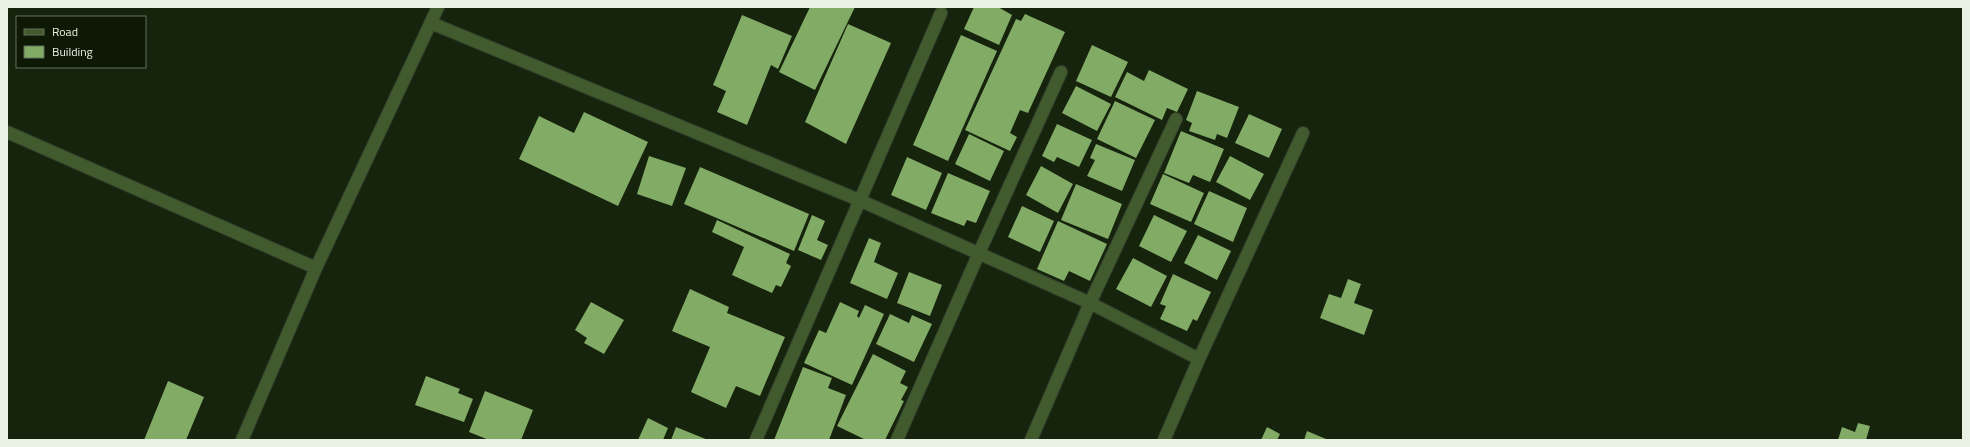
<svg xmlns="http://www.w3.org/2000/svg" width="1970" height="447" font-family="'Titillium Web',sans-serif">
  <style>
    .building { fill: #82ab66 }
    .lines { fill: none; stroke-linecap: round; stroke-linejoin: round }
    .minor-casing { stroke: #33402b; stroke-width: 14 }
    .minor { stroke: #415b2f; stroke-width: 12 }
  </style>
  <rect width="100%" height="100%" fill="#16230d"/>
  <path class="building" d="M810,7H855L815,90L779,72Z
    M974,7H998L1012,15L999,45L964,29Z
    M1025,14L1065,32L1028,113L1020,110L1010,133L1017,137L1010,151L965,130L1016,19L1021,21Z
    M742,15L792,36L778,69L771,65L747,125L717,112L726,91L713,85Z
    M848,24L891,43L846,144L805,122Z
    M961,35L997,51L948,161L913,145Z
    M1092,45L1128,62L1111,97L1076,81Z
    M1149,70L1188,89L1177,112L1167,108L1162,120L1115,97L1127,72L1144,81Z
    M1076,86L1111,104L1097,131L1062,113Z
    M1197,91L1239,107L1227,138L1217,134L1215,140L1189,131L1192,123L1186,120Z
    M1115,101L1155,120L1136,158L1097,139Z
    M584,112L648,142L618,206L519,159L539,116L574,133Z
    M1249,114L1282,129L1269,158L1235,143Z
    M1057,124L1092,140L1079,167L1057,157L1054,162L1042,156Z
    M1181,131L1224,149L1210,182L1193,175L1189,183L1164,173Z
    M969,134L1004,151L990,181L955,164Z
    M1096,144L1135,160L1122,191L1087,176L1095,160L1090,158Z
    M649,156L686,168L672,206L637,194Z
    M1230,156L1264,174L1250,200L1216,182Z
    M907,157L942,173L926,210L891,195Z
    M1041,166L1073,184L1058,213L1026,195Z
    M700,167L809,214L794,251L684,204Z
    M948,173L990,191L976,223L967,220L964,226L931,213Z
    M1163,174L1204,193L1191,222L1150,204Z
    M1076,184L1122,204L1108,239L1061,220Z
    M1209,191L1247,208L1233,242L1194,224Z
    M1022,206L1054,221L1040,252L1008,237Z
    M812,215L825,221L817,240L828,245L821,260L798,250Z
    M1154,215L1187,231L1171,262L1139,246Z
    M717,220L790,254L786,263L791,266L781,287L776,285L772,293L732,275L744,247L712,232Z
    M1058,221L1107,244L1090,281L1069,271L1064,281L1037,269Z
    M1198,235L1231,251L1217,280L1184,263Z
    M869,238L881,243L874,262L898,273L887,299L850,283Z
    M1133,258L1167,276L1151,307L1116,289Z
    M909,272L942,285L930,316L897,303Z
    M1173,274L1211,292L1197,321L1193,319L1187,331L1160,319L1166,306L1160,304Z
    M1348,279L1361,284L1354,303L1373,310L1364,335L1320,318L1329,294L1341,298Z
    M690,289L729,307L727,313L785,337L760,396L736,386L726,408L691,392L710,347L672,331Z
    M591,302L624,320L604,354L584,343L587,338L575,330Z
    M840,302L859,311L857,316L859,318L865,305L884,314L852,385L804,363L819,330L826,333Z
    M890,314L909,323L912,315L932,324L914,362L876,344Z
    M873,354L906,371L900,383L908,387L901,400L904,401L885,440H866L837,426Z
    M803,367L832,378L828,388L846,395L829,440H774Z
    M426,376L460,389L458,393L473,399L464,422L415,405Z
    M168,381L204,397L186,440H144Z
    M485,391L533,410L521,440H489L469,432Z
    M648,418L668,428L663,440H638Z
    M1858,423L1870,426L1866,440H1838L1842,427L1855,432Z
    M676,427L708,440H671Z
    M1267,427L1280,434L1277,440H1261Z
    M1307,431L1326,439L1325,440H1304Z"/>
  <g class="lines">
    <defs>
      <path id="minor" d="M431,23L859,200L1090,303L1199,359
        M7,132L316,268
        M242,440L316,268L438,7
        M756,440L941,13
        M897,440L979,253L1061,72
        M1031,440L1090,303L1176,119
        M1164,440L1199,359L1303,133"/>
    </defs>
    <use href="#minor" class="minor-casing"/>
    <use href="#minor" class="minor"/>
  </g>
  <rect width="1970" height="447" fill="none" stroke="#e8f1e3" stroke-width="16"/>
  <rect x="16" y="16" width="130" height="52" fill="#0d1905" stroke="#656f5e"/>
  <rect x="24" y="29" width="20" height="6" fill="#415b2f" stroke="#656f5e"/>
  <text x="52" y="36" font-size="12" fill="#e8f1e3">Road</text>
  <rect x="24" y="46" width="20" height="12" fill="#82ab66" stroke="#656f5e"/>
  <text x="52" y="56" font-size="12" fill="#e8f1e3">Building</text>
</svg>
